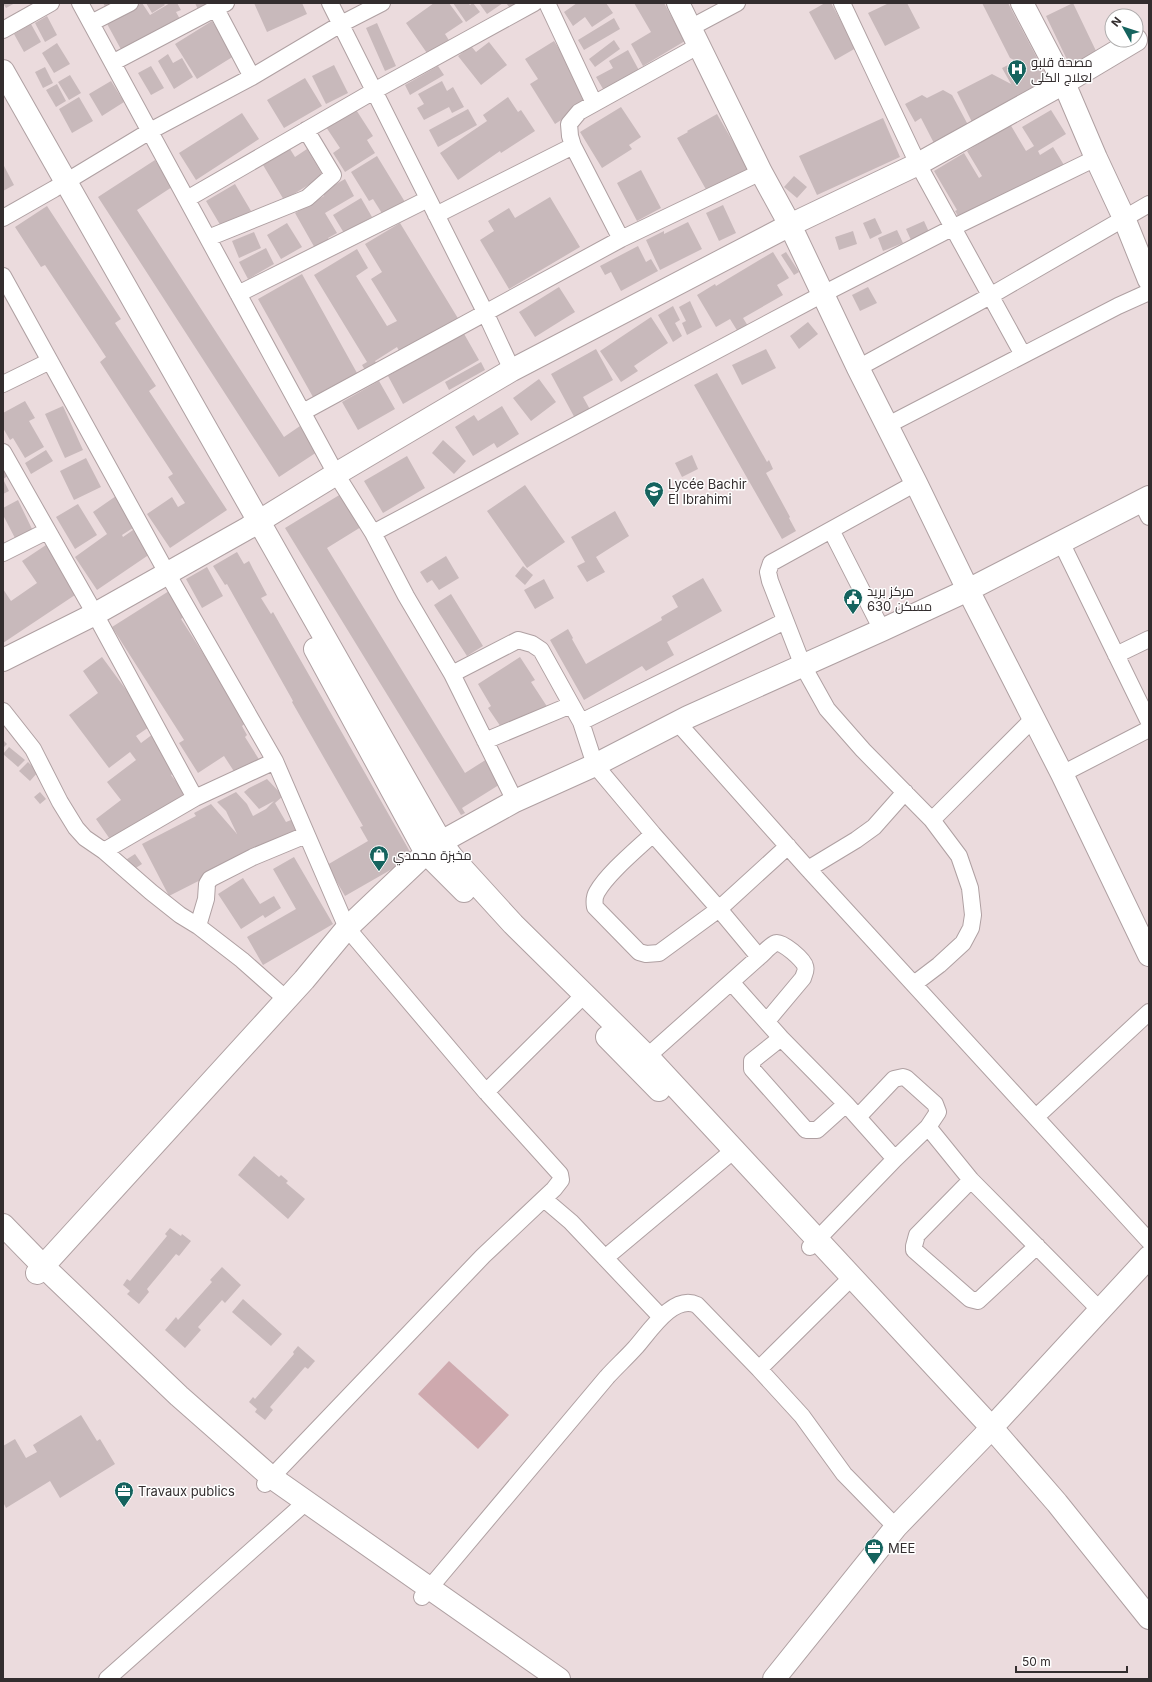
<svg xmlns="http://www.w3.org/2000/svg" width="1152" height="1682" font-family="Inter,Cairo,sans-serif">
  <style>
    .green { fill: #cea9ae }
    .building { fill: #c8b9bb }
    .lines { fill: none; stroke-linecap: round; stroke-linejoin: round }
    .street-casing { stroke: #afa0a2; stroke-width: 18 }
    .secondary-casing { stroke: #afa0a2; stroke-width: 24 }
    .primary-casing { stroke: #afa0a2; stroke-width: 24 }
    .street { stroke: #fff; stroke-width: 16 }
    .secondary { stroke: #fff; stroke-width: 22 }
    .primary { stroke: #fff; stroke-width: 22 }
    .labels { text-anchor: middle; stroke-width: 3; stroke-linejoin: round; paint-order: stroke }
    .poi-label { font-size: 13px; fill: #332d2e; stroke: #fff; text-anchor: start }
  </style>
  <rect width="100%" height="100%" fill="#ebdbdd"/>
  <path class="green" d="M449,1361L509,1415L478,1449L418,1394Z"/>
  <path class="building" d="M3,3H15L6,8Z
    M103,3H120L107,10Z
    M142,3L150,15L170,3H177L181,10L176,12L181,21L123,53L106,22Z
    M146,3H163L165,5L152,13Z
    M195,3H222L200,14Z
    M254,3H302L307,14L267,32Z
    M434,3H449L463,22L445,34L450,42L429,56L406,23Z
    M453,3H468L470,5L473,3L480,12L466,22Z
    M479,3H503L487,14Z
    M506,3H517L510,8Z
    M577,3H606L613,13L592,27L585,17L573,26L564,12Z
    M634,3H664L685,41L643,66L631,44L651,32Z
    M825,3H831L856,48L835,60L809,12Z
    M889,3H907L920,28L885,46L868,13Z
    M982,3H1008L1054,90L937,149L921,118L915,122L905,104L922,95L927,98L943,90L952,95L967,123L975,128L957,92L992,74L1011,84L1002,68L1016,61L1010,58Z
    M1073,3L1097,53L1070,66L1046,16Z
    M47,16L57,35L45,42L35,23Z
    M614,18L620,29L584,50L578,40Z
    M212,21L234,56L197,79L175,44Z
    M377,23L396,66L385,71L366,28Z
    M31,24L41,42L24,52L14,34Z
    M614,40L620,49L595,67L589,59Z
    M554,41L574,72L571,74L589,102L555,124L530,84L538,79L525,59Z
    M489,42L507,65L481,85L458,56L471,46L476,52Z
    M57,43L70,64L54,73L42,53Z
    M628,50L641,74L606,94L596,77L613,68L609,61Z
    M168,54L173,63L182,58L193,77L174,89L158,61Z
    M334,65L348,93L326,104L312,76Z
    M151,66L164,88L151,95L138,73Z
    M438,66L444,75L410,95L405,85Z
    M45,67L53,83L43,88L35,72Z
    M70,75L81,93L69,100L58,82Z
    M305,78L322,106L284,128L267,100Z
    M111,81L124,102L102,116L89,94Z
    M442,81L447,91L453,87L464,107L452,113L449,107L424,120L417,108L424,104L418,94Z
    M57,84L66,101L56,107L46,90Z
    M79,97L93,121L72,133L59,109Z
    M508,97L518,112L521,110L535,131L501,153L500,151L458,180L440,153L487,121L483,115Z
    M353,105L373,136L367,140L375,153L345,172L333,153L340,148L324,124Z
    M621,107L641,137L629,145L632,149L602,168L580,132Z
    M468,109L477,125L438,147L429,130Z
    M1051,110L1066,134L1038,151L1040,155L1053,147L1067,170L965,228L955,211L957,210L934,171L964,153L979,178L982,176L967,151L1010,124L1026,151L1034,146L1022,127Z
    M242,113L259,139L196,180L179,153Z
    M717,114L749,170L708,193L677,138L688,132L687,131Z
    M883,118L900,157L817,195L799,156Z
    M290,149L295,157L307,149L323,176L284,200L263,165Z
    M377,156L405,202L383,215L373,199L369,201L351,172Z
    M155,160L172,187L137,210L284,437L300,426L317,452L279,477L98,197Z
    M3,164L14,185L3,191Z
    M641,170L661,208L637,221L617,183Z
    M794,176L807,187L797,198L784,187Z
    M345,179L354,196L325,213L337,233L328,238L330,242L316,250L295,213L324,196L322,192Z
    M235,184L251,211L222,228L206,201Z
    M550,197L580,247L509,289L480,240L494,231L488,221L509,208L515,218Z
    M361,198L372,217L344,233L333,215Z
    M723,205L736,233L719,241L706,213Z
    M47,206L121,319L115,323L156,386L149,391L227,510L170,548L147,514L172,497L178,507L185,503L168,477L173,474L100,362L106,357L45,265L41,267L15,227Z
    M875,218L882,233L870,239L863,223Z
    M924,221L929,232L911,240L906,229Z
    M688,222L702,249L660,270L646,240L664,231V234Z
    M287,223L302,247L281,259L267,235Z
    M400,223L459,320L401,355L397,347L375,361L379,368L368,375L362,365L367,362L314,275L357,249L368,268L356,276L387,326L397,321L371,279L382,272L365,244Z
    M897,230L903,243L883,251L878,238Z
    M853,231L857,244L839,250L835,237Z
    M254,232L261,248L239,258L232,241Z
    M638,246L646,262L651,259L658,271L621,291L611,272L605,275L600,266Z
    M266,248L274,264L248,279L239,262Z
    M773,252L789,278L777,285L783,295L743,318L748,326L738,332L730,319L716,327L697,295L715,284L716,286Z
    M786,252L799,272L794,275L781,255Z
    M302,274L357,373L313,397L258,299Z
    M559,287L575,312L535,337L519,312Z
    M868,287L877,303L860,311L852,295Z
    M690,301L702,327L687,335L682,323L686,321L679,307Z
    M673,306L680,320L675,323L682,336L673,342L658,315Z
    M651,317L668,343L634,366L638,371L621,382L600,351Z
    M808,322L818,334L799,349L790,336Z
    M463,332L479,360L403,404L388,376Z
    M596,349L613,380L583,397L592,413L577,422L551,374Z
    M766,349L776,368L742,385L732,365Z
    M481,362L485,370L449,390L445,382Z
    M717,373L767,462L769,460L773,469L766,473L790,517L789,518L796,531L782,539L694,385Z
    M539,379L556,402L531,421L513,398Z
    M379,381L395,409L358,430L342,402Z
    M25,401L35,418L29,421L44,447L25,458L13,438L10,440L3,428V413Z
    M63,406L83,450L65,458L45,414Z
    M502,406L519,434L497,448L494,443L473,456L455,427L474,415L478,421Z
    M443,440L466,461L454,474L432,453Z
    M46,450L53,461L31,474L25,463Z
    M692,455L698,469L682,477L675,463Z
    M407,456L425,488L383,513L364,481Z
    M86,458L101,487L74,500L60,471Z
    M3,460L11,474L3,479L9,491L3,494Z
    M525,485L565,542L527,568L487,511Z
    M341,494L361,527L327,548L465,773L487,759L502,783L462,808L465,813L461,815L285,528Z
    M116,496L136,526L122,535L123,537L133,530L150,554L97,590L75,557L107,534L93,512Z
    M18,500L33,531L16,540L3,515V508Z
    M78,504L97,535L75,549L56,517Z
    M615,511L629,536L596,557L605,572L587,582L577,566L585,562L571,537Z
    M46,545L78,593L3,643V589L11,601L37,583L22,561Z
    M237,552L244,564L249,561L253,569L267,595L261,598L271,614L273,612L413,857L345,896L327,865L368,841L360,827L363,826L292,702L293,701L227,584L225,585L213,566Z
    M446,556L459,578L439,590L432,580L427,583L420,572Z
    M523,566L533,575L525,585L515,576Z
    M207,567L223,596L202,608L186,579Z
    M703,578L722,611L667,642L674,655L646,671L642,666L584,700L550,640L568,629L573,638L572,639L586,664L662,620L661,617L678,607L672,596Z
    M544,579L554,598L535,609L524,590Z
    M169,591L185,616L181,619L247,722L242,726L247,735L245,737L260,761L237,776L224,756L198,773L179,743L184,740L112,627Z
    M451,594L483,646L467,656L434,605Z
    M102,657L152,725L136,736L141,743L153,734L179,769L171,775L188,797L114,845L96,819L121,800L107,782L136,760L130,752L109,768L69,715L98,693L83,671Z
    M520,657L535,680L531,682L548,708L503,730L488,708L491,706L478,684Z
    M3,740L7,744L3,748Z
    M9,747L25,760L18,767L3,754Z
    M28,762L38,772L30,781L19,771Z
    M267,779L283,796L275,803L286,822L291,820L299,828L287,836L169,896L142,844L196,816L194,813L211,804L237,834L226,811L217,802L236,792L247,804L253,816L266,809L274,801L259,809L244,792L249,788Z
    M40,792L46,799L40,804L34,797Z
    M135,854L142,864L131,871L124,861Z
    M294,857L333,924L263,965L247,937L296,909L273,869Z
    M243,878L260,904L274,896L281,908L265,918L263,915L241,929L218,894Z
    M254,1156L279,1177L281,1175L288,1181L286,1183L305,1199L288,1219L238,1175Z
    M170,1228L181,1236L182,1234L191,1241L179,1256L176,1254L147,1289L149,1292L139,1304L127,1294L130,1291L123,1285L127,1279L130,1281L167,1236L165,1234Z
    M222,1267L241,1285L225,1303L222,1300L198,1327L201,1330L185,1348L165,1330L176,1317L178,1320L212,1282L210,1280Z
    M243,1299L282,1334L271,1346L232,1312Z
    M298,1346L315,1361L308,1369L305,1367L270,1407L273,1410L265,1420L255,1412L257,1409L249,1402L253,1397L255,1399L294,1354L293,1352Z
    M81,1415L97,1441L100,1439L115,1464L60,1498L50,1481L6,1508L3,1502V1446L15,1439L26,1458L37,1452L33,1445Z"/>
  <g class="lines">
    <defs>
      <path id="street" d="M80,3L336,474L373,533L406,596L452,674L515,801
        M330,3L485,312L512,370
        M547,3L594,103
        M842,3L918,164L1023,355
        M216,9L252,77
        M91,23L130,3
        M690,28L737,3
        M3,30L51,3
        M114,62L226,3
        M573,146L570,136L569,124L579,112L698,46
        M187,199L374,91L534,3
        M436,215L573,146L621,239
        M3,218L54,189L150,131L252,77L341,24L382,3
        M208,238L307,198L333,175L306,130
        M3,276L167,573L275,761L347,928L486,1092L560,1174L561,1180L554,1189L483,1256L265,1484
        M238,294L428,199
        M858,368L990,296L1149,204
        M3,384L50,361
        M303,412L621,239L761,172
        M888,425L1118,306L1149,292
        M3,452L95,614L195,798
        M1141,501L1149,517
        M831,530L882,630
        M373,533L823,294L952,228L1096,158
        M1061,542L1149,722
        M3,553L47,531
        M1116,655L1149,639
        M452,674L518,640L532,644L541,650L581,722L595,765L653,834L719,909L759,957
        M3,711L33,749L60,802L76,828L85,838L104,851L151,892L180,915L198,926L242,960L286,999
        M581,722L785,621
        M677,722L808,869L1149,1241
        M485,741L571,705
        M1062,774L1149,729
        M932,820L1033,719
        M653,834C636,850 608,873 597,892C594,897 594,901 595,907L639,952L646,954L659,953L719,909L788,846
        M104,851L195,798L275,761
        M808,869L856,840L874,827L905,792
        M198,926L206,899L207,884L210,879L253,857L306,835
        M732,983L781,1038L846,1104L895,1159
        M914,984L939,965L963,943L971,928L973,915L970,888L959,856L932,820L863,750L827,709L803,666L770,581L768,572L771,563L916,483
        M781,1038L752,1061V1069L806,1130H817L846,1104
        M640,1063L759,957C764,953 770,945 776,943C782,941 804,960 805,966C807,970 804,974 803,978L767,1021
        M486,1092L585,994
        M1036,1117L1149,1012
        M928,1127L971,1180L1100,1310
        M971,1180L917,1235L914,1246V1250L970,1299L978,1301L1037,1246
        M544,1199L571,1222L661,1317
        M810,1247L895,1159L928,1127L938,1112L935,1104L906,1078L903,1077L894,1079L858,1117
        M605,1258L734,1150
        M759,1369L852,1277
        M422,1597L607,1377C616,1367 626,1358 635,1348C648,1334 673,1293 697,1305L759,1369L802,1416L844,1474L896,1527
        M107,1679L306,1502"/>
      <path id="secondary" d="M678,3L761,172L790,225L858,368L916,483L968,590L1062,774L1149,955
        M1022,3L1064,83L1096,158L1124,218L1149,280
        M3,71L441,842L452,857L513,924L648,1057L992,1428L1057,1503L1149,1618
        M315,649L426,853L464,891
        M3,660L95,614L248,528L336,474L512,370L790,225L918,164L1064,83L1136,40
        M607,1037L659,1090
        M37,1273L304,980L347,928L426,853L441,842L515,801L595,765L688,717L882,630L968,590L1149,497
        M774,1679L896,1527L984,1436L1149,1257"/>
      <path id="primary" d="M3,1225L43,1266L179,1396L271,1477L559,1679"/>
    </defs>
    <use href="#street" class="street-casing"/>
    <use href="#secondary" class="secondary-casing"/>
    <use href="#primary" class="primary-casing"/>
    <use href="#street" class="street"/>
    <use href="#secondary" class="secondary"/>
    <use href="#primary" class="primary"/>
  </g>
  <defs>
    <symbol id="hospital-pin" viewBox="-11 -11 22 30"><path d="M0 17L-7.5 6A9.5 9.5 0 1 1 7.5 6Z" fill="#15635e" stroke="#fff"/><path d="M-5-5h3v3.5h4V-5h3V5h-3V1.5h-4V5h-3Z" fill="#fff"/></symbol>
    <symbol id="school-pin" viewBox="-11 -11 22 30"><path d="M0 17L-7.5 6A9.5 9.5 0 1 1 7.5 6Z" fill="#15635e" stroke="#fff"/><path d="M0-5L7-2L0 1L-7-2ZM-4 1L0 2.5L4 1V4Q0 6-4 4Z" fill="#fff"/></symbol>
    <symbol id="civic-pin" viewBox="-11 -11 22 30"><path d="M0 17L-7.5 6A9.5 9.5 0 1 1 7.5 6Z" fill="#15635e" stroke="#fff"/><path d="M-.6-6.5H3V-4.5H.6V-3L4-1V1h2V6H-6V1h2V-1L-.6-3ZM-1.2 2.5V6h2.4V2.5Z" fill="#fff"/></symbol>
    <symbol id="shop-pin" viewBox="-11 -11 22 30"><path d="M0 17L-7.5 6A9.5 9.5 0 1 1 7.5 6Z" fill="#15635e" stroke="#fff"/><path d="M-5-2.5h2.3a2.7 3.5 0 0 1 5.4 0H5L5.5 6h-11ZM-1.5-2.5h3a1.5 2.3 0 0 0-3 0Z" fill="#fff"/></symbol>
    <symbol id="office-pin" viewBox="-11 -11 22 30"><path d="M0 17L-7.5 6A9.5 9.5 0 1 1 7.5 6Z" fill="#15635e" stroke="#fff"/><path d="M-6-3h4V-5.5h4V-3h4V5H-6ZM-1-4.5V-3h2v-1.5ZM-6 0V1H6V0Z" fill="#fff"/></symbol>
  </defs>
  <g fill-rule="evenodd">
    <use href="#hospital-pin" x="1006" y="58" width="22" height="30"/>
    <use href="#school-pin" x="643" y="480" width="22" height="30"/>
    <use href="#civic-pin" x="842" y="587" width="22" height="30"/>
    <use href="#shop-pin" x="368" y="844" width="22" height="30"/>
    <use href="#office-pin" x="113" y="1480" width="22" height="30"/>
    <use href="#office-pin" x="863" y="1537" width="22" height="30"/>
  </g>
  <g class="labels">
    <g class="poi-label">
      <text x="1031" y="67">مصحة قلبو<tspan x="1031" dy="15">لعلاج الكلى</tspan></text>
      <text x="668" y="489">Lycée Bachir<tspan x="668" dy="15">El Ibrahimi</tspan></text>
      <text x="867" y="596">مركز بريد<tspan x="867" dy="15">630 مسكن</tspan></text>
      <text x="393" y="860">مخبزة محمدي</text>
      <text x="138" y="1496">Travaux publics</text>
      <text x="888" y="1553">MEE</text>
    </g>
  </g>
  <rect width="1152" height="1682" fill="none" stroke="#332d2e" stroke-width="8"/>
  <g transform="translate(1124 28) rotate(309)"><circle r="19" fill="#ffffff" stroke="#adabab"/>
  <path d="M0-3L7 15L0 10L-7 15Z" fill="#15635e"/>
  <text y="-6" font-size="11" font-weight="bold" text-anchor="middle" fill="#332d2e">N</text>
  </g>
  <path d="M1016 1666v6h111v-6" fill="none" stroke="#332d2e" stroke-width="2"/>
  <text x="1022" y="1666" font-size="12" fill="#332d2e" stroke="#ffffff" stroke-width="3" paint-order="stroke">50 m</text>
</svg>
